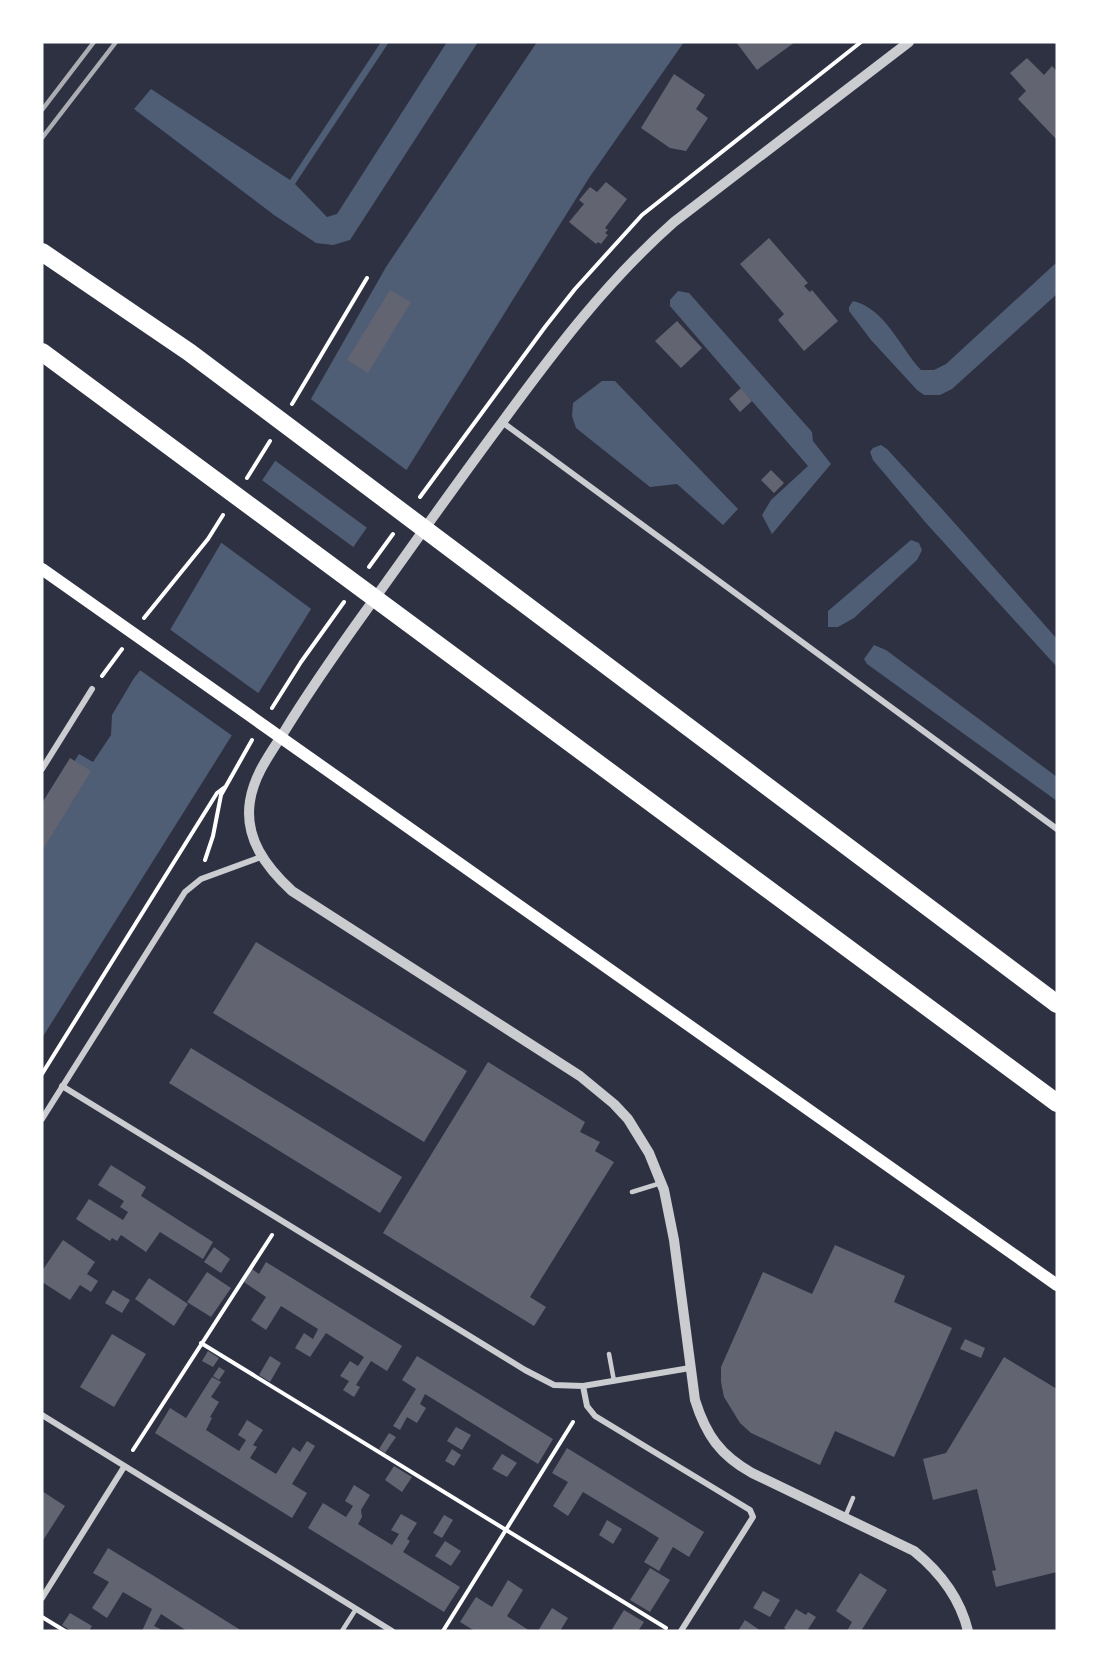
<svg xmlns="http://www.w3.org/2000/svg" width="1099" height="1673" font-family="'Zilla Slab',serif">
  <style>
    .water { fill: #4f5d75 }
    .pier { fill: #2d3142 }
    .building { fill: #626471 }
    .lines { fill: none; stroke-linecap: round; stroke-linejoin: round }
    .path { stroke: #fff; stroke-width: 4 }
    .service { stroke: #caccd0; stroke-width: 4.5 }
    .minor { stroke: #caccd0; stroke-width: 6 }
    .tertiary { stroke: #caccd0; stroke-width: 10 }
    .secondary { stroke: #fff; stroke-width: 12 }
    .motorway { stroke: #fff; stroke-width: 18 }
    .rail { stroke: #abadb3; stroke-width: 4.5 }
  </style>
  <rect width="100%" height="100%" fill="#2d3142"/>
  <path class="water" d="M381,42H389L295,184L327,217L337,214L447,42H478L350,240L333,245L316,243L274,215L134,109L151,89L290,180Z
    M537,42H684L589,178L404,474L318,598L42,1038V812L79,754L93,762L111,735L112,715L134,678L163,642L227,533L279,455L386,267Z
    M1057,262V294L952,389L940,395H924L917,390L871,340L849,311V307L853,301C886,309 900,348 921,370H934L946,364Z
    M678,291L689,293L812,432L813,441L831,464L772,534L762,515L771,500L808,466L670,306V300Z
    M602,381H615L738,509L723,525L677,484L650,487L576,428L572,416L573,403Z
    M881,445L887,449L943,510L1057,639V667L926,523L873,460L870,452L873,448Z
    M911,540L919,543L922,550L917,560L854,618L838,627H828V611Z
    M874,645L886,650L1057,777V801L867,664L864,659Z"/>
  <path class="pier" d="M308,397L409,472L370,530L273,459Z
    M259,478L356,549L314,611L219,541Z
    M168,628L261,695L234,737L137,668L161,640Z"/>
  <path class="building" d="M736,42H795L757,70Z
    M1027,58L1044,75L1052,66L1057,71V140L1018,99L1026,91L1010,73Z
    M674,74L705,95L696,109L708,118L686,151L670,148L641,128Z
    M606,182L627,199L605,228L608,230L605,233L608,235L601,244L598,242L596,244L569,222L584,204L579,200L590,187L597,192Z
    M769,238L808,283L804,286L810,292L812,290L838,321L804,351L778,320L784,314L740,264Z
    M390,290L411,302L368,373L347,360Z
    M677,321L702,348L681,368L655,341Z
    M741,388L752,401L740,412L729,399Z
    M771,470L784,483L774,493L761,480Z
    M70,758L91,771L42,851V803Z
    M256,942L467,1071L424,1142L213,1013Z
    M191,1048L402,1177L380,1213L169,1083Z
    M488,1062L585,1122L580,1132L600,1142L595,1151L614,1162L530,1297L546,1307L534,1326L383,1233Z
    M111,1165L146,1187L141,1196L213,1242L203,1259L160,1232L146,1252L121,1235L117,1241L112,1238L110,1241L76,1219L89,1199L123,1220L128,1212L120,1207L124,1201L98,1185Z
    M63,1240L95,1262L87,1274L98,1281L91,1292L80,1285L70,1300L42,1282V1271Z
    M835,1245L905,1276L894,1302L952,1328L894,1457L835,1431L820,1465L751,1433L740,1423L724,1397L721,1382V1367L763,1272L812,1294Z
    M214,1247L230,1259L221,1273L204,1262Z
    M266,1262L402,1346L387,1371L371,1361L356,1385L360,1387L354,1397L343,1390L349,1381L340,1376L350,1361L358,1366L364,1357L326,1333L310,1357L295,1348L304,1333L313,1339L318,1329L281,1306L266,1330L251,1320L266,1297L244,1282L252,1269L259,1274Z
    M207,1272L231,1288L211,1317L187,1302Z
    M149,1278L188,1304L174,1326L135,1299Z
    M113,1290L130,1300L122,1313L105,1303Z
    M112,1334L146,1354L114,1407L80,1387Z
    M965,1339L985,1348L981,1358L960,1349Z
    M208,1351L219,1358L213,1367L202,1361Z
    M270,1356L281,1363L270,1382L259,1375Z
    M417,1356L553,1439L538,1464L425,1394L420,1404L426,1408L417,1423L407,1417L400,1430L393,1426L416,1389L402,1380Z
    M1004,1357L1057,1389V1572L996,1587L992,1571L996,1570L977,1489L933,1500L923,1459L946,1453Z
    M219,1367L225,1371L219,1380L213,1376Z
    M212,1377L221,1382L211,1397L219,1402L210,1417L212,1418L206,1430L239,1451L246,1440L238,1435L247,1420L263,1430L253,1445L257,1447L250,1458L276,1474L293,1447L300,1452L307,1441L315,1446L292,1484L307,1493L292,1518L155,1433L170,1408L186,1418Z
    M456,1427L471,1435L462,1450L447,1441Z
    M389,1433L396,1437L385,1453L379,1449Z
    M567,1448L704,1532L689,1557L673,1547L659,1571L644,1562L659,1538L643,1528L583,1492L568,1516L553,1506L568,1482L552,1473Z
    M452,1449L461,1455L454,1466L445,1461Z
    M502,1454L517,1463L507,1477L492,1469Z
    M394,1466L412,1477L402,1492L385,1480Z
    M354,1485L370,1495L361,1510L362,1517L358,1524L369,1531L392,1545L399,1534L391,1530L401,1514L417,1523L407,1539L410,1541L403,1552L460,1587L444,1612L308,1528L323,1503L346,1517L353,1506L345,1501Z
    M42,1491L65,1506L42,1542Z
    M444,1515L453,1520L442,1538L433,1533Z
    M607,1520L622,1529L613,1544L599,1535Z
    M445,1541L461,1551L451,1566L435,1556Z
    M108,1548L154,1576L242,1631H187L161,1614L154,1626L164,1631H142L152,1609L123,1592L107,1618L92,1608L109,1582L93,1573Z
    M650,1568L670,1580L650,1612L630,1600Z
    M860,1573L887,1590L861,1631H847L852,1622L836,1611Z
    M508,1580L523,1590L507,1616L530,1631H475L460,1622L476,1597L492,1607Z
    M763,1591L780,1600L770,1617L753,1608Z
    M552,1608L568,1618L560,1631H538Z
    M796,1609L806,1615L808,1612L816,1617L807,1631H788L784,1628Z
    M624,1610L644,1622L638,1631H611Z
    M70,1613L92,1626L89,1631H71L62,1625Z
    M745,1620L761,1631H738Z"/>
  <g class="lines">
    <path class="path" d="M292,404L367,278
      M247,478L270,441
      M420,497L545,327L575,289L642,215L861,42
      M369,567L393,534
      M144,618L208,539L223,515
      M102,676L122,649
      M272,708L301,662L344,602
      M205,860L213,836L221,795L252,740
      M42,1074L217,793L225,787
      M201,1343L666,1628
      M133,1450L272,1235
      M42,1617L65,1631
      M443,1631L573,1422"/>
    <path class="service" d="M632,1192L661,1183
      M609,1354L614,1381
      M845,1517L853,1498
      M342,1631L356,1609"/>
    <path class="minor" d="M502,422L1057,829
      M42,769L92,689
      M62,1086L525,1370L554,1385L583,1386L587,1406L595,1416L750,1510L753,1517L681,1631
      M42,1119L185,892L201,879L261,857
      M583,1386L690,1368
      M42,1415L392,1631
      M42,1598L124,1467"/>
    <path class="tertiary" d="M909,42L674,222C607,281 555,350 503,421C456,484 411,548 365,612C337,651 309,691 284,732C270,754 254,775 250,801C244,838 266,867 292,891L580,1076L614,1104L628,1119L649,1153L664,1190L674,1240L695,1400C706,1435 720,1455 752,1473L914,1551C940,1572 960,1598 968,1631"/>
    <path class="secondary" d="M42,569L1057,1285"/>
    <path class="motorway" d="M42,252L189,352L1057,1004
      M42,352L1057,1103"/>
    <path class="rail" d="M42,110L94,42
      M42,138L116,42"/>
  </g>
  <rect width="1099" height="1673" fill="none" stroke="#ffffff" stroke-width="87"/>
</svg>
